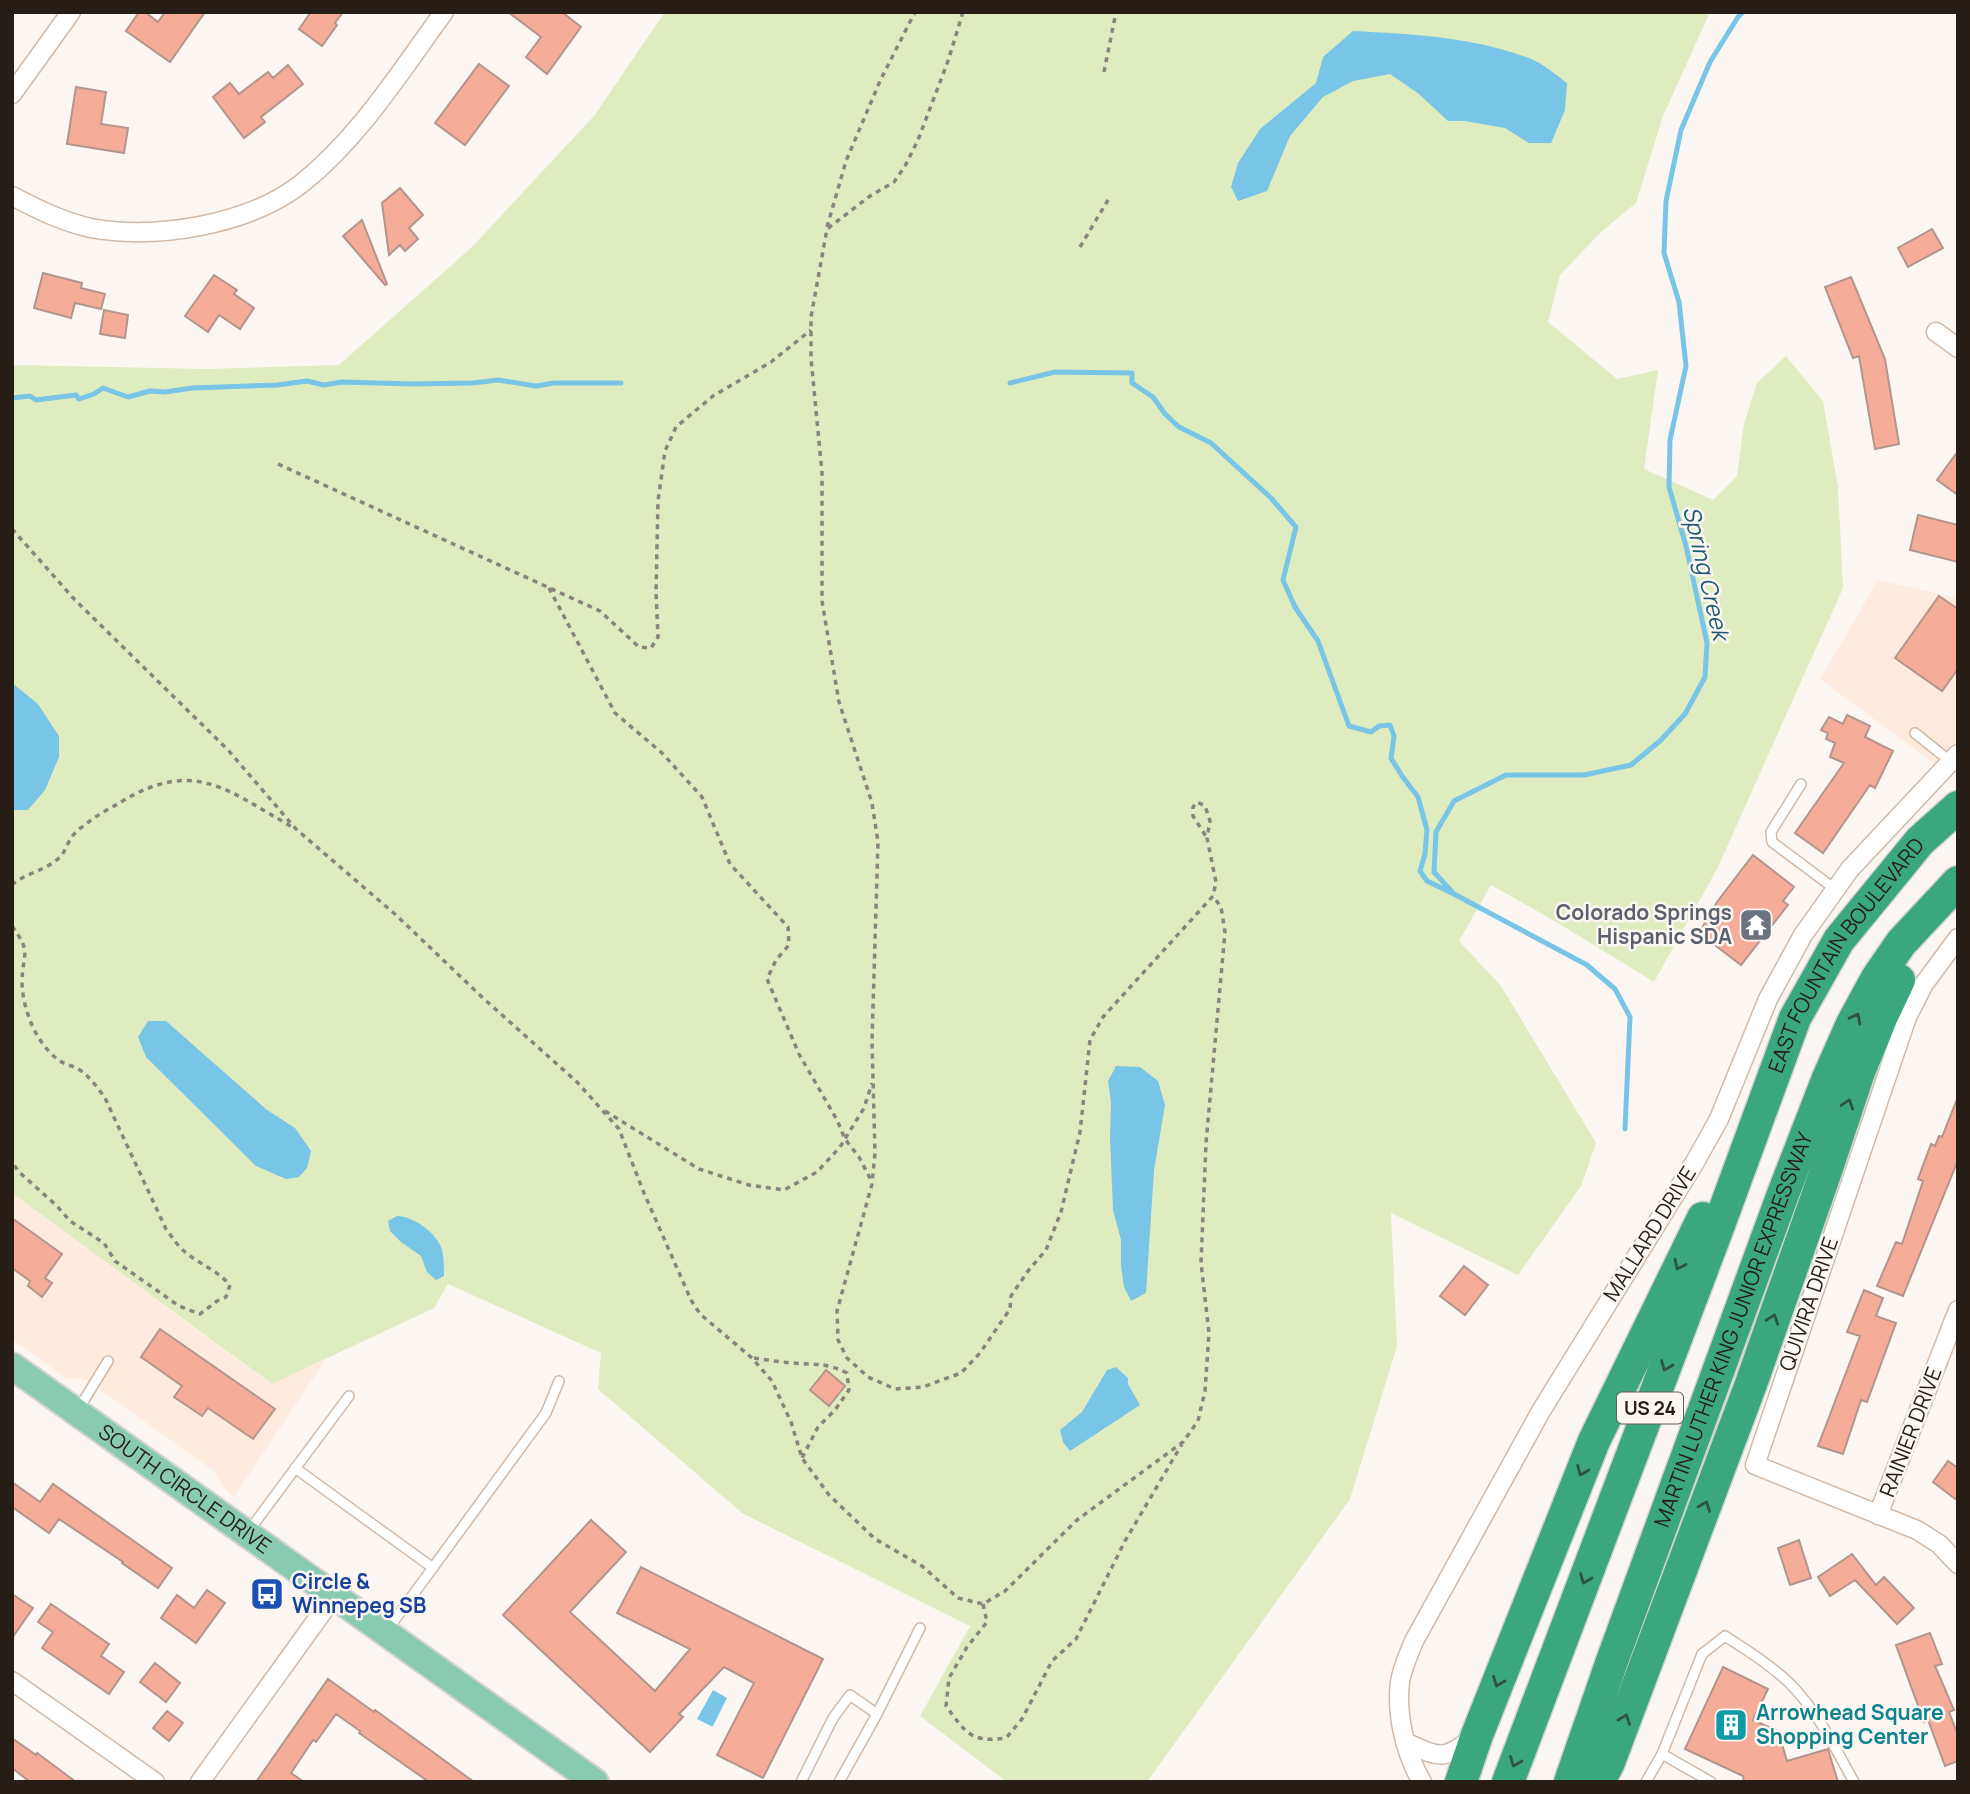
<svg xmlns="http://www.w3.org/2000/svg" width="1970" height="1794" font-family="Manrope,sans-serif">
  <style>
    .built { fill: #ffebdd }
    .green { fill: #dfecbf }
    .water { fill: #78c5e7 }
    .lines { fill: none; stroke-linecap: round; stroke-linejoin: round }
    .stream { stroke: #78c5e7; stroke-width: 5 }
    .building { fill: #f5ac98; stroke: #b3958d; stroke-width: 2 }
    .lane-casing { stroke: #d1b9a7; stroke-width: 12 }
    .street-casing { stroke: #d1b9a7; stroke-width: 21 }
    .primary-casing { stroke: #d4d2d1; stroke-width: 30 }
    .highway-casing { stroke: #d4d2d1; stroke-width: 35 }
    .path { stroke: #8a837e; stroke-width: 3.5; stroke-dasharray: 5 5; stroke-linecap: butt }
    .lane { stroke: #fff; stroke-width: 9 }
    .street { stroke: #fff; stroke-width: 18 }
    .primary { stroke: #89cab2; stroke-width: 26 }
    .highway { stroke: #3aa77f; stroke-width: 32 }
    .oneway { stroke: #2e5441 }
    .labels { text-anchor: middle; stroke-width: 5; stroke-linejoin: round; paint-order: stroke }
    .shield { fill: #fbf6f2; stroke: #665e59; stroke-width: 2 }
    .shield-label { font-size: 19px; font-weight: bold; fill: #261d17 }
    .worship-label { font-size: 21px; font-weight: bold; fill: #5b616d; stroke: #fbf6f2; text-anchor: end }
    .street-label { font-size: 21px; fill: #261d17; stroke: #fbf6f2 }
    .transit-label { font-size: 21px; font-weight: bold; fill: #164399; stroke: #fbf6f2; text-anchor: start }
    .culture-label { font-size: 21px; font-weight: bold; fill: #0d838f; stroke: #fbf6f2; text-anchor: start }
    .water-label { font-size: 23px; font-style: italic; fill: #1e5b73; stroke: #fbf6f2 }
  </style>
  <rect width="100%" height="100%" fill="#fbf6f2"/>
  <path class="built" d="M1878,580L1958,598V741L1936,765L1820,679Z
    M12,1193L271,1384L326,1359L234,1497L225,1489L214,1471L85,1379H67L12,1339Z"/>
  <path class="green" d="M665,12H1710L1663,116L1636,203L1600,233L1560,275L1548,322L1617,379L1658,370L1644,469L1713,500L1737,476L1744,424L1757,383L1786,356L1823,401L1838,487L1843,588L1718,867L1654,982L1558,923L1491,885L1459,941L1501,986L1596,1143L1581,1186L1518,1275L1391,1213L1397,1346L1350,1499L1147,1782H1007L920,1716L970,1626L742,1513L598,1389L601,1353L448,1284L434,1308L272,1384L12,1193V365L208,369L339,365L471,248L594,116Z"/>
  <path class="water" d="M1353,31C1412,34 1475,37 1531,59C1544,64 1556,75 1567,83L1565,110L1551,143H1529L1505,128L1465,121H1448L1419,94L1390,74L1353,81L1323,97L1290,136L1267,191L1238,201L1231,187L1238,163L1260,129L1316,83L1323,57Z
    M12,683L38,704L59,736V757L45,790L28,810H12Z
    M148,1021H166L267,1110L295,1128L311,1151L307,1168L299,1177L286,1179L256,1166L146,1057L138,1037Z
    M1116,1066L1140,1067L1158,1081L1165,1105L1154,1170L1146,1293L1131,1301L1124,1287L1121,1266V1240L1113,1210L1110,1138L1111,1102L1108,1081Z
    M397,1216C414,1217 434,1231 441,1247C444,1255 444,1267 444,1276L436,1280L427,1272L421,1256L401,1242L390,1231L388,1221Z
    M1116,1367L1128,1378V1384L1140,1405L1070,1451L1063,1442L1060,1430L1082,1412L1107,1370Z
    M713,1690L727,1698L713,1726H711L697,1719Z"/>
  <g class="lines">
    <path class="stream" d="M1010,383L1055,372L1132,373V383L1153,397L1165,414L1179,427L1211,443L1271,498L1296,527L1283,580L1295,607L1318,641L1349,726L1371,732L1379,726L1390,725L1394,736L1391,758L1402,776L1418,797L1427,830L1425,854L1420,871L1427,881L1452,893
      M12,398L30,396L36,400L76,395L79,399L94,394L103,388L128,397L150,391L165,392L192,388L277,385L307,381L324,385L342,382L412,384L473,383L498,380L536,386L554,383H621
      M1625,1129L1630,1017L1615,989L1587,965L1454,894L1434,872L1436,832L1454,801L1506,775H1584L1631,765L1661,740L1685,714L1705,677L1707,643L1686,546L1669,487L1670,440L1686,366L1679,302L1664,253L1666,201L1681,130L1710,62L1738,17L1743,12"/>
  </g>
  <path class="building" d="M139,12H145L158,22L165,12H205L170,62L126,31Z
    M311,12H343L335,23L337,25L322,46L299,29Z
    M508,12H562L581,27L547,74L526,57L541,37Z
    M479,64L509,86L465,145L435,123Z
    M288,65L303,84L261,117L265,122L244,138L213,97L230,83L239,94L268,72L273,78Z
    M76,87L106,92L101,124L128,128L124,153L67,144Z
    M400,188L423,215L409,228L418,239L405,251L400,245L389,255L382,203Z
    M362,220L387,284L385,285L343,236Z
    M1932,229L1943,248L1908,267L1898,248Z
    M43,273L82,283L81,288L105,294L101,309L75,303L71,318L34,308Z
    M214,275L237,290L234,294L254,308L240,329L219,315L208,332L185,316Z
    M1851,277L1885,359L1899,444L1875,449L1859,356L1853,358L1825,287Z
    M104,310L128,315L125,338L100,334Z
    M1958,451V495L1937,480Z
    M1918,515L1958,525V562L1910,550Z
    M1939,596L1958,609V669L1942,691L1895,658Z
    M1847,715L1870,726L1865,737L1893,751L1875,788L1870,785L1823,853L1795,833L1844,763L1830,757L1835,743L1826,739L1828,733L1821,730L1829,717L1843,724Z
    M1753,855L1794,887L1783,901L1788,905L1741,965L1699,933L1717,902Z
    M1957,1099L1958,1160L1903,1296L1877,1286L1896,1242L1902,1244L1923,1181L1918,1179L1931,1144L1935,1146L1939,1136L1942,1137Z
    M12,1218L62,1254L45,1278L52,1283L42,1297L28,1286L30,1281L12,1268Z
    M1464,1266L1488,1285L1465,1315L1440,1296Z
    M1864,1290L1883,1298L1876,1316L1896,1323L1867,1402L1861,1400L1843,1454L1818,1446L1860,1336L1847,1332Z
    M160,1329L275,1409L253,1439L208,1408L202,1416L174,1397L182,1386L141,1357Z
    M826,1370L845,1386L829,1406L810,1390Z
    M1948,1461L1958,1468V1501L1933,1482Z
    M12,1482L40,1502L53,1484L172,1568L158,1588L122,1563L123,1562L59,1519L49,1533L12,1507Z
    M591,1520L626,1552L570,1612L655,1691L690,1649L617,1613L641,1567L823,1659L763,1778L717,1755L754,1683L724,1667L679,1714L683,1717L650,1752L503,1615Z
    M1799,1540L1811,1578L1790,1585L1778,1548Z
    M1852,1554L1876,1585L1884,1577L1914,1608L1897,1624L1855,1580L1830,1596L1818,1577Z
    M207,1590L225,1603L196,1643L161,1618L177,1595L194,1608Z
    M12,1594L33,1608L12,1638Z
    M51,1604L109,1644L101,1656L124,1672L109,1694L42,1648L53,1632L38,1622Z
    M1930,1633L1942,1664L1935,1666L1954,1710L1949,1712L1958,1735V1761L1945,1766L1928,1720L1924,1722L1896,1645Z
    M155,1663L180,1683L166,1702L140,1682Z
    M1723,1667L1768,1689L1753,1720L1778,1731L1787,1761L1828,1749L1838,1782H1744L1743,1776L1685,1749Z
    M328,1679L374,1712L375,1710L474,1782H429L359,1733L360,1731L336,1714L316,1742L313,1740L291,1773L304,1782H256Z
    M167,1711L183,1723L169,1741L153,1728Z
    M12,1738L36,1755L37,1753L76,1782H30L12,1768Z"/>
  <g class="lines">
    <defs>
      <path id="lane" d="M1915,733L1951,762
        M1801,784L1771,832L1772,842L1835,889
        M78,1410L108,1361
        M295,1468L433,1568
        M248,1532L349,1396
        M388,1629L546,1413L559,1381
        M1662,1754L1711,1782
        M801,1782L833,1718L850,1695L877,1714
        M839,1782L877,1714L920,1628
        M1646,1782L1662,1754L1702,1654L1725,1636C1748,1651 1777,1669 1795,1689C1820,1716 1836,1750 1854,1782"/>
      <path id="street" d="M12,94L71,12
        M12,196C37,209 63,222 91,228C156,240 248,225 301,184C360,137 400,72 444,12
        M1936,332L1958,348
        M1958,938L1924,984L1907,1017L1755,1465L1917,1530L1939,1544L1958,1564
        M1878,1515L1958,1310
        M12,1681L155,1782
        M1405,1742C1440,1758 1443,1761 1474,1737
        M200,1782L334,1596
        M1422,1782C1405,1753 1396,1715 1400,1682C1402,1668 1409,1654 1414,1641L1541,1411L1695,1162L1719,1119L1768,999L1803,935L1850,869L1958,754"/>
      <g id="primary">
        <path id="s1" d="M12,1366L595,1782"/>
      </g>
      <g id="highway">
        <path d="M1461,1782L1477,1735L1594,1441L1703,1218"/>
        <path id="s2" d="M1508,1782L1716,1233L1795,1018L1839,940L1920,841L1958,807"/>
        <path id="s3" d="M1570,1782L1612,1661L1783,1194L1828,1078L1852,1024L1877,978L1901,943L1958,882"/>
        <path d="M1599,1782L1609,1762L1751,1384L1825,1174L1859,1072L1882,1016L1899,980"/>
      </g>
    </defs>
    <use href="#lane" class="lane-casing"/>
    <use href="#street" class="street-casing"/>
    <use href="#primary" class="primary-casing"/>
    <use href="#highway" class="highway-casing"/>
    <path class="path" d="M963,12L948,61L918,140L905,166L894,182L870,196L827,229L811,317V358L822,473V601L839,702L872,803L878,842L872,1041L875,1153L872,1184L837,1311L838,1340L847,1358L868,1377L895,1389L923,1387L961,1373L980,1353L1010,1309L1011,1296L1028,1271L1046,1250L1061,1212L1080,1132L1090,1040L1103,1017L1213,896L1216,882L1207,838L1210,821L1205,806L1197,802L1193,807V816L1207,838
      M1160,12V13
      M1104,72L1116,12
      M827,227L846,161L880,81L915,12
      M1080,247L1108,200
      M278,464L600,611L639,647L651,648L658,637L656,592L658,501L665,451L676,427L713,396L771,362L811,330
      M12,529L75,600L228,750L296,829L396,915L483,998L577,1082L619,1129L644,1193L691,1300L700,1314L752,1358L772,1381L791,1422L802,1458L829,1495L875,1539L922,1566L958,1598L983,1604L1005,1591L1077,1520L1183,1442L1198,1421L1205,1391L1209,1333L1201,1263L1206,1143L1225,932L1221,907L1213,896
      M549,588L615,713L662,753L702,797L730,864L788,927L789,945L776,960L767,979L799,1054L837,1120L845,1139L859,1157L872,1182
      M12,885C25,873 45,871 59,858C64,854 66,846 70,840C73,834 79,829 85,825C95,816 109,809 121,802C195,757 228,791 294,828
      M12,926C32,954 23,951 22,981C22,996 26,1010 31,1023C37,1037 47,1052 60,1061C66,1065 74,1066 80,1070C90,1077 98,1088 105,1098L166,1229C172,1237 177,1245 184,1251C199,1264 217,1270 230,1285L226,1297L217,1301L200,1314L179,1306L115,1261L104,1243L70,1221L57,1206L19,1172L12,1162
      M605,1111L699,1169L749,1185L784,1190L817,1172L840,1147L864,1108L872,1083
      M754,1358C767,1360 780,1362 793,1363C815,1365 825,1362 847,1373L849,1390L835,1410L818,1427L802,1458
      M983,1604L987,1622L967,1647L949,1678L946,1706C966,1733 971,1743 1006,1738L1022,1719L1052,1661L1076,1639L1125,1541L1182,1444"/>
    <use href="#lane" class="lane"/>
    <use href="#street" class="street"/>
    <use href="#primary" class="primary"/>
    <use href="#highway" class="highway"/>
  </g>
  <defs><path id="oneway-chevron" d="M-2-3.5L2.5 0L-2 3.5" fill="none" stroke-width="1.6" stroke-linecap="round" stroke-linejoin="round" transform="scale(1.75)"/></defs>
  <g class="oneway">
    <use href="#oneway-chevron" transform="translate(1856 1018) rotate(-62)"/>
    <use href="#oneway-chevron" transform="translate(1848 1104) rotate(-72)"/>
    <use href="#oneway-chevron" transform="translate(1679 1265) rotate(116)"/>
    <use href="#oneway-chevron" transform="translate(1773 1319) rotate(-71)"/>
    <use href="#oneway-chevron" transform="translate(1666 1366) rotate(111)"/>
    <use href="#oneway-chevron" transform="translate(1582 1471) rotate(112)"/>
    <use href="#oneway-chevron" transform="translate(1705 1506) rotate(-69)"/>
    <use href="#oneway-chevron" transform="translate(1585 1579) rotate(111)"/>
    <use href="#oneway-chevron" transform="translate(1498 1682) rotate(112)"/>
    <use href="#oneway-chevron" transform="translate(1625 1719) rotate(-69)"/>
    <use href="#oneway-chevron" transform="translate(1515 1762) rotate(111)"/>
  </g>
  <defs>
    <symbol id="temple-square" viewBox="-11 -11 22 22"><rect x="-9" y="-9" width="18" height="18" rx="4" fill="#6b7280" stroke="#fbf6f2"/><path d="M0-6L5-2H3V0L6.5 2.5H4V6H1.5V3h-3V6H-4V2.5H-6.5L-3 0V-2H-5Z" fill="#fff"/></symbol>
    <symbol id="bus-square" viewBox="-11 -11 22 22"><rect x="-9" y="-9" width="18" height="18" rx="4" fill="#1a4fb4" stroke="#fbf6f2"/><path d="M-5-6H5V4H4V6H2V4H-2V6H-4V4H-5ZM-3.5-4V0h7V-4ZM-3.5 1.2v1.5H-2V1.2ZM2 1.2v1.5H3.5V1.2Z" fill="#fff"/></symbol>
    <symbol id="building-square" viewBox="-11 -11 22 22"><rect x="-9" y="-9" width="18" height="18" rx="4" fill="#0f9aa8" stroke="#fbf6f2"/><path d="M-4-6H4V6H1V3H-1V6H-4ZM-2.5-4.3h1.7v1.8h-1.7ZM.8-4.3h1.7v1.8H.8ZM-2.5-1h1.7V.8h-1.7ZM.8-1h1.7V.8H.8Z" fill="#fff"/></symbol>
  </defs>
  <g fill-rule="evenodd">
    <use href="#temple-square" x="1737" y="906" width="38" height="38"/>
    <use href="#bus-square" x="248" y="1575" width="38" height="38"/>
    <use href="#building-square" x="1712" y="1706" width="38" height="38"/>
  </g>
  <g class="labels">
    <rect class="shield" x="1617" y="1392.5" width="66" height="31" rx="5"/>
    <g class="shield-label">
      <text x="1650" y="1415">US 24</text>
    </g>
    <g class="worship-label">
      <text x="1732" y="920">Colorado Springs<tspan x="1732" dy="24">Hispanic SDA</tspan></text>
    </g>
    <g class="street-label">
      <text dy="7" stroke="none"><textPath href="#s2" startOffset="896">EAST FOUNTAIN BOULEVARD</textPath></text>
      <text transform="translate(1650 1234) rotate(-58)" y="7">MALLARD DRIVE</text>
      <text transform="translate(1809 1304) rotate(-71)" y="7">QUIVIRA DRIVE</text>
      <text dy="7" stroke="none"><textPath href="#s3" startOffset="481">MARTIN LUTHER KING JUNIOR EXPRESSWAY</textPath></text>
      <text transform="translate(1911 1432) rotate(-69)" y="7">RAINIER DRIVE</text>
      <text dy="7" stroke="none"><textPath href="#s1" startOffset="212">SOUTH CIRCLE DRIVE</textPath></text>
    </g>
    <g class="transit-label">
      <text x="292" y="1589">Circle &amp;<tspan x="292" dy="24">Winnepeg SB</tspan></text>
    </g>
    <g class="culture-label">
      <text x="1756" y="1720">Arrowhead Square<tspan x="1756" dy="24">Shopping Center</tspan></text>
    </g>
    <g class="water-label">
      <text transform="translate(1706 573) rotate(77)" y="8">Spring Creek</text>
    </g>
  </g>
  <rect width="1970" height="1794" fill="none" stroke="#261d17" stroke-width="28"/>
</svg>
